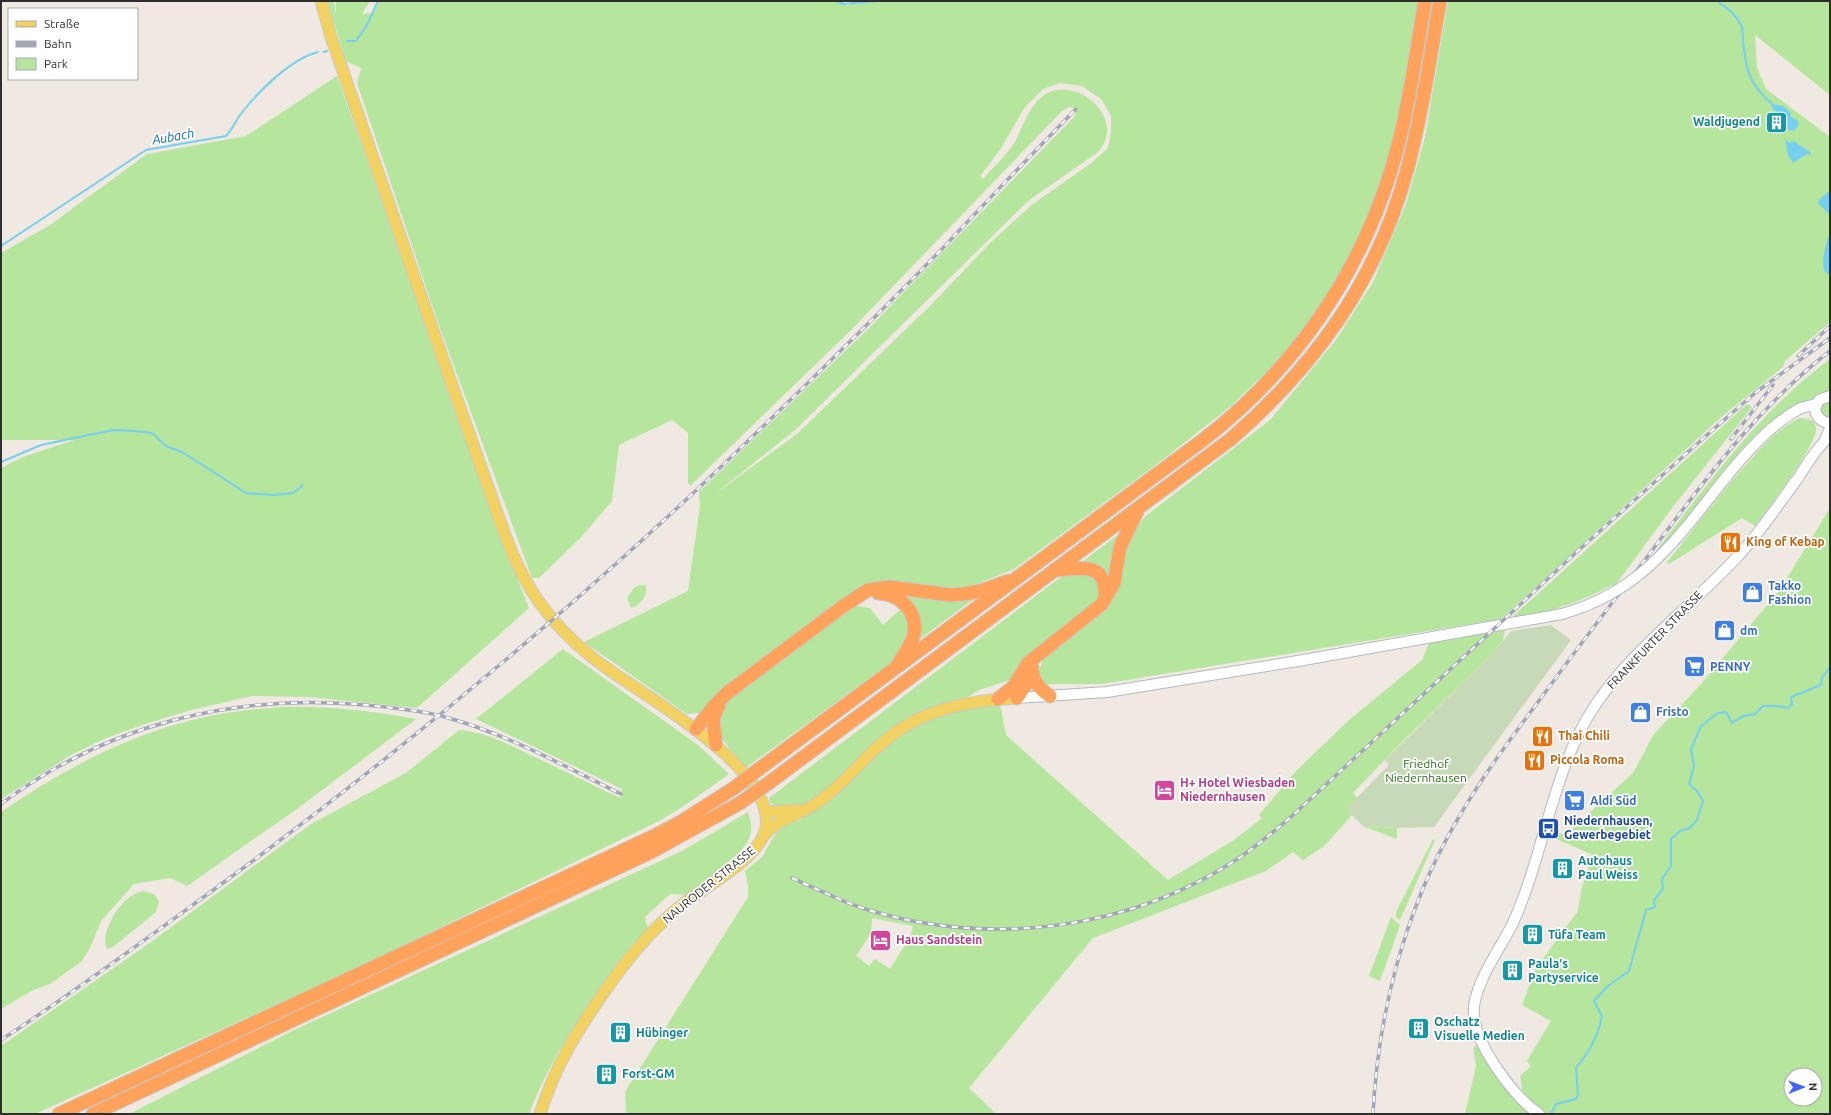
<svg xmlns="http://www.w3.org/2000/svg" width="1831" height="1115" font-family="Ubuntu,sans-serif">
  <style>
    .green { fill: #b6e59e; fill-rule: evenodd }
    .cemetery { fill: #c8d9b8 }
    .water { fill: #75cff0 }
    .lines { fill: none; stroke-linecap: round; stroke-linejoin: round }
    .stream { stroke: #75cff0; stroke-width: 2 }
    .secondary-casing { stroke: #b4b7c1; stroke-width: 12 }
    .primary-casing { stroke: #c9c9c9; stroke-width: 13 }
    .motorway-casing { stroke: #c9c9c9; stroke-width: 15 }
    .secondary { stroke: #fff; stroke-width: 10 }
    .primary { stroke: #f2d163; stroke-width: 11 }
    .motorway { stroke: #ffa35c; stroke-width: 13 }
    .rail-casing { stroke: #a3a6b8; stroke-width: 3.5 }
    .rail { stroke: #fff; stroke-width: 2; stroke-dasharray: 6; stroke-linecap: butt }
    .secondary-bridge-casing { stroke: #b4b7c1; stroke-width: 12; stroke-linecap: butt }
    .motorway-bridge-casing { stroke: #c9c9c9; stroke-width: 15; stroke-linecap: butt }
    .secondary-bridge { stroke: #fff; stroke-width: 10 }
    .motorway-bridge { stroke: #ffa35c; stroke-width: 13 }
    .labels { text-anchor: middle; stroke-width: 3.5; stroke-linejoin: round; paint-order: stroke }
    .culture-label { font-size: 12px; font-weight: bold; fill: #0d838f; stroke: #fff; text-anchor: start }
    .food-label { font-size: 12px; font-weight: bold; fill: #c56008; stroke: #fff; text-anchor: start }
    .shop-label { font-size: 12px; font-weight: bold; fill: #366cbe; stroke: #fff; text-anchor: start }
    .street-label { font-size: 12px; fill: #2e2e2e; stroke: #fff }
    .park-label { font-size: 12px; fill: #2c6e1b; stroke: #fff }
    .hotel-label { font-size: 12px; font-weight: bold; fill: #b23c85; stroke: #fff; text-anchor: start }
    .transit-label { font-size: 12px; font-weight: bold; fill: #164399; stroke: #fff; text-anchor: start }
    .water-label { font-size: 13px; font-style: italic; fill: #0d6fa3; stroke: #fff }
  </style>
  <rect width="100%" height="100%" fill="#efe9e1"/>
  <path class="green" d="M327,1H334L336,15V1H370L362,14L374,13L379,1H841L848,6L854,1H1418L1398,117L1386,167L1356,245L1324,300L1285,354L1231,406L1161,461L1014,569L964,589L946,590L865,587L716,695L700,713L687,714L584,642L688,591L700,506L699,492L869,328L1073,118L1076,114V109L1069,107L1062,111L849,332L690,486L688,483V433L672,420L619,445L612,501L582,536L539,578H532L437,320L357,83L361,68L346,61ZM1060,83L1082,86L1101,99L1111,116V133L1108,148L1090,164L1033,204L991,242L929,307L797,434L715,494L795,430L1028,201L1098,152C1128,119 1077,75 1046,94C1028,106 1024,125 1015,142C1007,155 993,167 983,179L980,176L1000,150L1025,107L1043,89Z
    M1448,1H1830V95L1755,35L1757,68L1766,89L1830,137V322L1785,361L1783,367L1720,418L1501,619L1102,684H1041C1030,643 1090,634 1107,606C1110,600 1111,592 1113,585C1122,558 1126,537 1147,515L1270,420L1336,340L1373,282L1406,204L1425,137Z
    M337,76L499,533L529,608L417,708L310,697L252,696L191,710L145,724L104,739L71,755L1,799V468L23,457L74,440H1V253L50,225L147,154L246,136Z
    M1830,359V392C1822,393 1816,399 1808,400V406L1786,418L1699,511L1692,512L1660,550L1656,551C1708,483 1760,411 1830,359Z
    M1830,399V420H1826L1819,411V406Z
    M1747,404L1752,407L1672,508L1614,587L1612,585C1580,603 1545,613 1509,620Z
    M1800,418C1807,419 1815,419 1816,428C1818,444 1767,510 1755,526L1742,518L1669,564L1667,562C1695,528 1721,492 1751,459C1765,443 1780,427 1800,418Z
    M1830,508V1114H1537L1539,1108L1523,1095L1520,1076L1531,1066L1527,1061L1551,1021L1522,1005L1536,968L1578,911L1582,887L1593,855L1550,836L1552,830L1567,836L1577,824L1633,773L1654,734L1701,684L1779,591ZM1791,1075H1815V1099H1791Z
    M1122,532L1110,584L1079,564Z
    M1076,571L1098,577L1101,598L1025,661L1010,680L979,690L965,699L928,709L902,723C877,745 833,793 804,804C793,808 780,808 770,803L769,798L1045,589L1065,574Z
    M640,585H646C648,595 642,601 635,607H631L627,598L634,588Z
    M899,594L975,598L916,642Z
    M851,605L870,608L883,625L903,607L910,618L908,641L893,661L744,769L719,734L717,715L722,704Z
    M1505,630L1503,640L1491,655L1399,745L1353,793L1357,798L1350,805L1348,811L1352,815L1323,847L1303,860L1293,852L1266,871L1093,938L969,1088L996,1114H626L625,1092L748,897V886L745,871L762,857L776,833L784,825L800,820L823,805L875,755L901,734L927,719L972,707L1000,704L1006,735L1168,880L1234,840L1262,818L1259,815L1296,771L1349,720L1422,660L1429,643ZM872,918L913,926L910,937L890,969L875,959L869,966L856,956L871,933Z
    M563,649L698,745L729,774L684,806L659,821L363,965L35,1114H1V1046L151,942L311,824L406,773L459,730C487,732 514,747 539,759C566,772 593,785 620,798L622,789L476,719Z
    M282,707C328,706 371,711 416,719L301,806L187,886L170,878L134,884L101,921L90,948L81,962L50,984L33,990L1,1009V812C64,769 134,731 210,716C234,711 258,709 282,707Z
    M748,812C751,821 753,829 749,839C745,852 701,884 688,895L670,894L645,917L648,930C601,986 555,1045 529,1114H129L292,1031L682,851Z
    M1363,826L1397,828V839L1365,827Z
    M1433,839L1435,840L1400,920L1396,917V912Z
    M144,891L154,894L159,901L156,912L113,947L107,949C99,933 120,900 135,894C137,892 141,892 144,891Z
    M1391,917L1400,925L1380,981L1369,976Z
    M1479,1043L1511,1096L1531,1114H1465L1476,1066L1473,1048Z"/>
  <path class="cemetery" d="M1551,625L1571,640L1434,827L1397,828L1363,826L1348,811L1350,805L1389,765L1385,760L1491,655L1511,631Z"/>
  <path class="water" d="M1774,105C1781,104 1787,108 1791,113L1790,116L1798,121L1799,124L1794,131L1789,130L1771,106Z
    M1785,138L1789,143L1794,141L1811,153V155L1807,154L1793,163L1788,155Z
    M1828,192H1830V215L1818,203L1819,200Z
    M1830,233V275L1825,272C1820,261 1826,244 1830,233Z"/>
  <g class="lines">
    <path class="stream" d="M835,1L844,4L877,1
      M919,1H926
      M1717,1C1728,9 1736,14 1742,27C1745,61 1744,81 1773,105
      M347,41H356L366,27L378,1
      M324,52L327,51
      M1,246L146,150L226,136C232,130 235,122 240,115C257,93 290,59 318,52
      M1,462L41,445L113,430L134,431L152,433L166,446L182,452L246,493L274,495L293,493L303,485
      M1551,1114L1556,1104L1576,1099L1578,1095L1576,1068C1589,1052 1598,1037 1602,1016L1594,1001L1608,986L1629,971L1646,910L1655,907L1654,900L1663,889L1662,879L1671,866V839L1680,831L1690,828L1697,820L1703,801L1697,791L1689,784L1694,766L1691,749L1701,726L1718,713L1726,712L1732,723L1743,716L1755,714L1763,706H1777L1788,708L1792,704L1791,697L1821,685L1822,678L1830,667"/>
    <defs>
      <path id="secondary" d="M1830,396L1819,400L1815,409C1816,417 1821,422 1830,423
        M1696,515C1724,480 1759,431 1799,409C1804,406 1811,406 1816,404
        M1017,698L1107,692L1298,661L1562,614
        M1539,1114C1514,1097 1476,1046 1474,1015C1471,987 1501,948 1513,923C1545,852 1552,769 1596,704C1633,649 1694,604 1739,555C1761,531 1779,504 1798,478C1806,466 1814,452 1824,442L1830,428"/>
      <path id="primary" d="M321,1L331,37C374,161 417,284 460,408C471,439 482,470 493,501C505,536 517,571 539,602C554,623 573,642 593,658C635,692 775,765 766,827C762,856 710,884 687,901C655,925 630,955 607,988C578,1029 555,1066 540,1114
        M765,812L799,810
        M764,835C778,818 801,815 818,802C842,786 859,763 881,744C920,709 966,701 1017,698"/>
      <path id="motorway" d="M1056,570C1085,568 1107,562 1105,599
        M878,593C899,594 918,610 914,634C912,644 904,654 898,664
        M1032,667C1032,680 1039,689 1050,696
        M1017,698L1025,686L1030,669
        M998,699L1014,686L1028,663L1102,604L1114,583L1120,547L1137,512
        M696,729L714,706L727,693L842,607L868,590L890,587L950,595L964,594L980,591L1008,581
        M716,745L713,719L719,705
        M759,769L1203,440C1292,371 1358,278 1391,170C1408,115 1415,57 1425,1
        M770,782L1231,439C1316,365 1377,280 1407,170C1422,115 1430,57 1440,1
        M59,1114L652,837L679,823L734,788
        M93,1114L651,852L740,803"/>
    </defs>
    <use href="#secondary" class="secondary-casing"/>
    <use href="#primary" class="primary-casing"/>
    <use href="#motorway" class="motorway-casing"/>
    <use href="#secondary" class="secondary"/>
    <use href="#primary" class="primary"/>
    <use href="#motorway" class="motorway"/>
    <defs>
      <path id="rail" d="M1798,356L1830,326
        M1731,439L1773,385
        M1,804C107,724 235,693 366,705C392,708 420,710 445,717C507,734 564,766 621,794
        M792,878C821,891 849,905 879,913C999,946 1131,928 1236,860C1256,847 1273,832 1291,817L1581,548L1716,427L1755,393L1830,338
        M1,1040C73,993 142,942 212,891C391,760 562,618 723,465C797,394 871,322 942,249C986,202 1031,155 1076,109
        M1373,1114C1378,1013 1405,910 1456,822C1481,778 1511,738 1541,698C1571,657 1601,617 1632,577C1693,497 1749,414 1830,351"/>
    </defs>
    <use href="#rail" class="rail-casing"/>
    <use href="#rail" class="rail"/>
    <defs>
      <path id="secondary-bridge" d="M1562,614C1622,597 1658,563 1696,515"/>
      <path id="motorway-bridge" d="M734,788L759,769
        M740,803L770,782"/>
    </defs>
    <use href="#secondary-bridge" class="secondary-bridge-casing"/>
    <use href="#motorway-bridge" class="motorway-bridge-casing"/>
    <use href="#secondary-bridge" class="secondary-bridge"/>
    <use href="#motorway-bridge" class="motorway-bridge"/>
  </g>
  <defs>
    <symbol id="building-square" viewBox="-11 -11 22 22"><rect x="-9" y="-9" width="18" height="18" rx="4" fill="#0f9aa8" stroke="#fff"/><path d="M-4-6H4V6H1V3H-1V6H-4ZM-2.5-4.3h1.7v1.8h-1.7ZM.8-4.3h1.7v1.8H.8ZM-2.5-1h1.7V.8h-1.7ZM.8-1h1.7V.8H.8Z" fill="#fff"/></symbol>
    <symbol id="restaurant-square" viewBox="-11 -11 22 22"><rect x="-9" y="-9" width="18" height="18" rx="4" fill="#e8710a" stroke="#fff"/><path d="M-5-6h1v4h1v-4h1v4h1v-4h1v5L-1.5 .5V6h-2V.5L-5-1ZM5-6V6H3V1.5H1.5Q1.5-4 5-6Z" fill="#fff"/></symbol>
    <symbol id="shop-square" viewBox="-11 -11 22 22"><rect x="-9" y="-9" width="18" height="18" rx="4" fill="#3f7fe0" stroke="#fff"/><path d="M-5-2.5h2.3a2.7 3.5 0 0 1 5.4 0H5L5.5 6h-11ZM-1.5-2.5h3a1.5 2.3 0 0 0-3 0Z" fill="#fff"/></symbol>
    <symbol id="supermarket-square" viewBox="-11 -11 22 22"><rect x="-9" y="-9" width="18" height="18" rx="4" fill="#3f7fe0" stroke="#fff"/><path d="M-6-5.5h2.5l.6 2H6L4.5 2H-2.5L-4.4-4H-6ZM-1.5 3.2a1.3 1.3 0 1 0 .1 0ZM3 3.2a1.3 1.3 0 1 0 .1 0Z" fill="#fff"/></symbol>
    <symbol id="hotel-square" viewBox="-11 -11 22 22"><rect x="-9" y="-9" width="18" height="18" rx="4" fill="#d1479c" stroke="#fff"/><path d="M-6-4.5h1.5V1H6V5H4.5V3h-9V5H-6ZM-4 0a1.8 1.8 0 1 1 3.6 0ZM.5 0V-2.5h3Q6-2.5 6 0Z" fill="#fff"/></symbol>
    <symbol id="bus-square" viewBox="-11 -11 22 22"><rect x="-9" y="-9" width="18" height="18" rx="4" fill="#1a4fb4" stroke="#fff"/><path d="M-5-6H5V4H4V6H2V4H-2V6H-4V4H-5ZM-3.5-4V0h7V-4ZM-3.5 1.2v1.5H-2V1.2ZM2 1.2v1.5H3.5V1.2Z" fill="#fff"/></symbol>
  </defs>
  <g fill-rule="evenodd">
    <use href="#building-square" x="1764" y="110" width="25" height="25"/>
    <use href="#restaurant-square" x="1718" y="530" width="25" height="25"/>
    <use href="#shop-square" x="1740" y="580" width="25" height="25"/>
    <use href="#shop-square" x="1712" y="618" width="25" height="25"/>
    <use href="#supermarket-square" x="1682" y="654" width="25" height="25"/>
    <use href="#shop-square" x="1628" y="700" width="25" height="25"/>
    <use href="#restaurant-square" x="1530" y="724" width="25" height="25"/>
    <use href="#restaurant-square" x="1522" y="748" width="25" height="25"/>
    <use href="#hotel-square" x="1152" y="778" width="25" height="25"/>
    <use href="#supermarket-square" x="1562" y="788" width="25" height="25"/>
    <use href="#bus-square" x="1536" y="816" width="25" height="25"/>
    <use href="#building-square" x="1550" y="856" width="25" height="25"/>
    <use href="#building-square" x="1520" y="922" width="25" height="25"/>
    <use href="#hotel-square" x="868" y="928" width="25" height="25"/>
    <use href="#building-square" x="1500" y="958" width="25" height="25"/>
    <use href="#building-square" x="1406" y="1016" width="25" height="25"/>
    <use href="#building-square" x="608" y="1020" width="25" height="25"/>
    <use href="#building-square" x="594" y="1062" width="25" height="25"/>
  </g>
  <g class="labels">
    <g class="culture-label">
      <text x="1760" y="126" text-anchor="end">Waldjugend</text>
      <text x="1578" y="865">Autohaus<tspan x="1578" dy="14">Paul Weiss</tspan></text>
      <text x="1548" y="939">Tüfa Team</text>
      <text x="1528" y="968">Paula′s<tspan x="1528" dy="14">Partyservice</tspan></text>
      <text x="1434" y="1026">Oschatz<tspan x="1434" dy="14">Visuelle Medien</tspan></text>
      <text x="636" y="1037">Hübinger</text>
      <text x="622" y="1078">Forst-GM</text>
    </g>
    <g class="food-label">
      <text x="1746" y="546">King of Kebap</text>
      <text x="1558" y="740">Thai Chili</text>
      <text x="1550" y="764">Piccola Roma</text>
    </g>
    <g class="shop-label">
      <text x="1768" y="590">Takko<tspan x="1768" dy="14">Fashion</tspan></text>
      <text x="1740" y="635">dm</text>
      <text x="1710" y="671">PENNY</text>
      <text x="1656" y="716">Fristo</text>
      <text x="1590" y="805">Aldi Süd</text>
    </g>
    <g class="street-label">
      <text transform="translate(1655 640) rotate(-46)" y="4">FRANKFURTER STRASSE</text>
      <text transform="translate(709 885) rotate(-39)" y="4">NAURODER STRASSE</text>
    </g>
    <g class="park-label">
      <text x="1426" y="768">Friedhof<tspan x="1426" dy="14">Niedernhausen</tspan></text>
    </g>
    <g class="hotel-label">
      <text x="1180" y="787">H+ Hotel Wiesbaden<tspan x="1180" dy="14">Niedernhausen</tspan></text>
      <text x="896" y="944">Haus Sandstein</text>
    </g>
    <g class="transit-label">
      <text x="1564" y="825">Niedernhausen,<tspan x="1564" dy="14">Gewerbegebiet</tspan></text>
    </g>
    <g class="water-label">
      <text transform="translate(173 136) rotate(-10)" y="5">Aubach</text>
    </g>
  </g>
  <rect width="1831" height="1115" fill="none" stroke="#2e2e2e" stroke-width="4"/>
  <rect x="8" y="8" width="130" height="72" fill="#ffffff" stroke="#ababab"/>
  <rect x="16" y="21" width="20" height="6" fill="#f2d163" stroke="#ababab"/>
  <text x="44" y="28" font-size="12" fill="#2e2e2e">Straße</text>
  <rect x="16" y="41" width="20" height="6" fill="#a3a6b8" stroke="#ababab"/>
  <text x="44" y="48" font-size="12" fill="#2e2e2e">Bahn</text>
  <rect x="16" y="58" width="20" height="12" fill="#b6e59e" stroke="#ababab"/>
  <text x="44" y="68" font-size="12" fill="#2e2e2e">Park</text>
  <g transform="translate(1803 1087) rotate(89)"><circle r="19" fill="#ffffff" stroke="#ababab"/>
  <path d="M0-3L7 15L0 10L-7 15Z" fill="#4264fb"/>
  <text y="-6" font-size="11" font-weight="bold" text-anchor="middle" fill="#2e2e2e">N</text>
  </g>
</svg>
